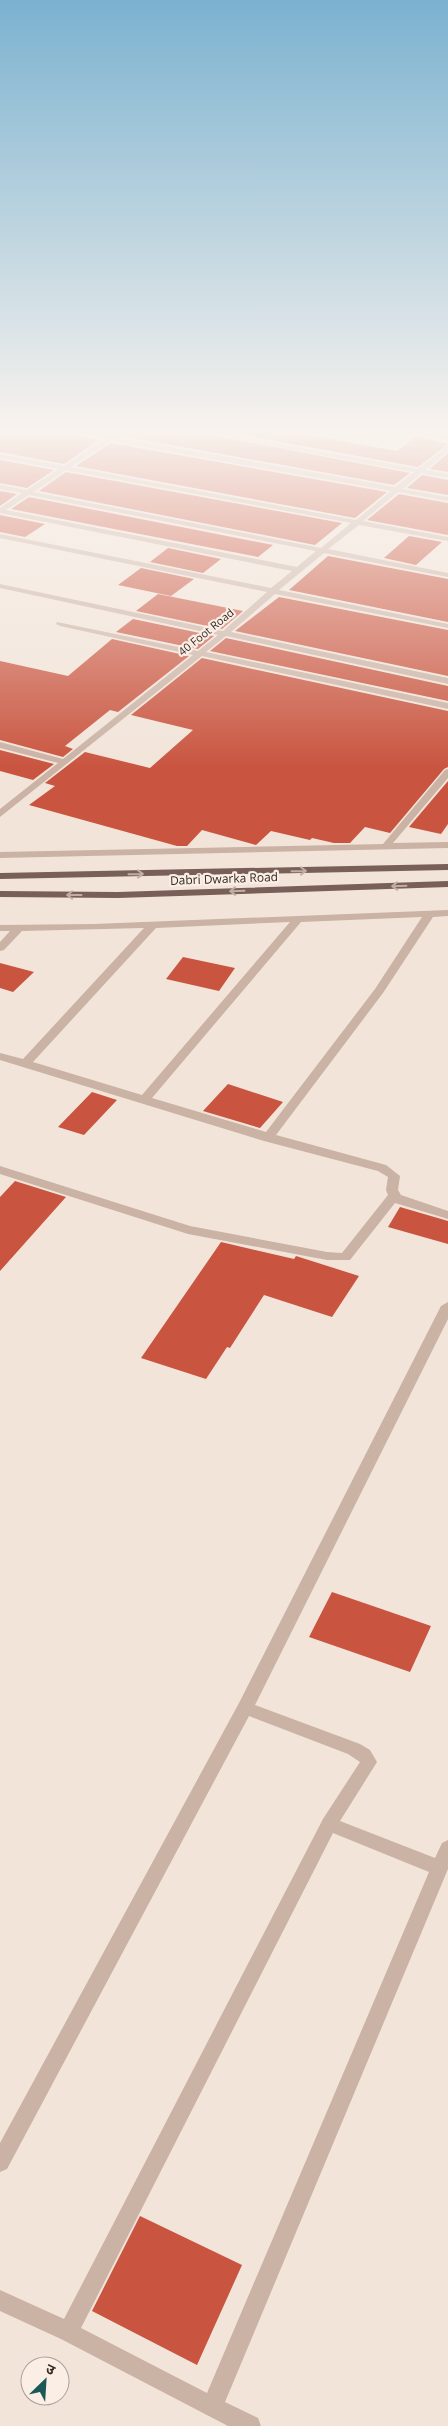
<svg xmlns="http://www.w3.org/2000/svg" width="448" height="2426" font-family="'Open Sans','Noto Sans Devanagari',sans-serif">
  <style>
    .building { fill: #c9543f }
    .lines { fill: none; stroke-linecap: round; stroke-linejoin: round }
    .minor { fill: #cab2a5; fill-rule: evenodd }
    .major { fill: #785f57; fill-rule: evenodd }
    .oneway { stroke: #c0aea5 }
    .labels { text-anchor: middle; stroke-width: 4.5; stroke-linejoin: round; paint-order: stroke }
    .far-street-label { font-size: 11px; fill: #352a26; stroke: #faeee5 }
    .street-label { font-size: 12px; fill: #352a26; stroke: #faeee5 }
  </style>
  <rect width="100%" height="100%" fill="#f2e4d9"/>
  <path class="building" d="M0,429H44L99,440L64,464L0,452Z
    M129,429H179L410,473L394,485L121,436Z
    M211,429H275L397,451L416,436L448,444L418,467Z
    M111,443L387,492L355,518L76,466Z
    M448,453V472L430,469Z
    M0,460L54,470L27,488L0,483Z
    M66,472L342,523L315,545L39,491Z
    M422,475L448,480V495L407,488Z
    M0,491L17,494L0,506Z
    M399,494L448,503V535L367,520Z
    M29,497L273,545L258,557L11,509Z
    M0,515L45,524L25,537L0,532Z
    M409,536L442,542L416,565L384,558Z
    M168,548L221,559L203,573L150,562Z
    M328,556L448,579V622L289,590Z
    M141,568L194,579L171,596L118,585Z
    M158,594L243,611L222,629L136,611Z
    M279,597L448,630V676L235,631Z
    M133,619L214,636L198,649L116,632Z
    M226,638L448,686V701L210,651Z
    M112,639L189,656L118,712L110,710L65,746L73,749L63,757L0,740V661L68,676Z
    M202,658L448,711V767L444,769L390,833L365,827L350,843H334L312,838L310,840L271,831L256,845L202,830L187,846H177L29,805L55,786L45,783L85,752L150,768L193,730L131,715Z
    M0,750L54,764L33,780L0,771Z
    M448,781V824L441,834L409,827Z
    M183,957L235,968L219,991L166,979Z
    M0,963L34,972L13,992L0,988Z
    M228,1084L283,1102L260,1128L203,1111Z
    M92,1092L117,1100L84,1135L58,1127Z
    M15,1181L66,1197L0,1271V1197Z
    M400,1207L448,1221V1244L388,1227Z
    M221,1242L294,1259L296,1256L359,1276L332,1317L264,1295L230,1348L227,1347L206,1379L141,1358Z
    M332,1592L431,1626L410,1672L309,1637Z
    M140,2216L242,2265L197,2365L92,2311Z"/>
  <g class="lines">
    <path class="minor" d="M55,429H72L109,436L119,429H127L116,437L395,487L414,472L181,429H198L418,469L448,446V451L426,470L448,474V478L421,473L403,489L448,497V501L398,492L363,521L448,537V541L359,525L328,549L448,573V577L324,553L279,590L448,624V628L275,594L231,632L448,678V684L226,636L206,652L448,703V709L202,656L0,817V809L58,763L0,748V742L63,759L193,655L60,626L56,624L57,622L198,651L218,635L0,588V584L223,631L267,592L0,538V534L271,588L292,571L0,513V508L22,493L0,489V485L27,490L59,469L0,458V454L64,466L104,439ZM111,441L391,491L356,520L71,467ZM66,470L351,523L321,548L34,492ZM29,495L316,551L297,567L6,510Z
      M389,429H406L448,437V441Z
      M448,769V778L393,843L448,842V848L0,858V852L383,844L445,770Z
      M448,910V916L433,917L383,993L276,1135L386,1165L400,1176L398,1190L401,1195L448,1211V1219L395,1203L350,1260H327L188,1234L0,1174V1166L190,1226L327,1252L342,1253L388,1195L386,1190L388,1177L378,1171L264,1141L0,1060V1053L23,1059L144,928L22,931L4,950L0,951V942L10,931H0V925L94,924ZM422,917L375,989L266,1132L152,1098L301,922ZM290,922L142,1095L33,1062L156,928Z
      M448,1302V1319L255,1705L360,1744L370,1750L377,1762L340,1821L435,1858L442,1843L448,1840V1869L225,2402L258,2418L261,2426H228L61,2339L0,2311V2290L64,2319L323,1819L360,1762L348,1754L249,1716L7,2169L0,2172V2143L239,1703L441,1306ZM333,1833L429,1872L207,2393L81,2328Z"/>
    <path class="major" d="M448,864V870L0,879V873Z
      M448,881V887L118,898L0,897V891L118,892Z"/>
  </g>
  <defs><path id="oneway-shaft" d="M-6 0H5M1.5-3L5.5 0L1.5 3" fill="none" stroke-width="1.6" stroke-linecap="round" stroke-linejoin="round" transform="scale(1.25)"/></defs>
  <g class="oneway">
    <use href="#oneway-shaft" transform="translate(299 871) rotate(-1)"/>
    <use href="#oneway-shaft" transform="translate(136 874) rotate(-1)"/>
    <use href="#oneway-shaft" transform="translate(399 886) rotate(178)"/>
    <use href="#oneway-shaft" transform="translate(237 891) rotate(178)"/>
    <use href="#oneway-shaft" transform="translate(74 895) rotate(-180)"/>
  </g>
  <linearGradient id="sky" x2="0" y2="1"><stop stop-color="#7bb2d0"/><stop offset="0.56" stop-color="#f9f3ee"/><stop offset="1" stop-color="#f9f3ee" stop-opacity="0"/></linearGradient>
  <rect width="448" height="769" fill="url(#sky)"/>
  <g class="labels">
    <g class="far-street-label">
      <text transform="translate(206 632) rotate(-39)" y="4">40 Foot Road</text>
    </g>
    <g class="street-label">
      <text transform="translate(224 879) rotate(-2)" y="4">Dabri Dwarka Road</text>
    </g>
  </g>
  <g transform="translate(45 2381) rotate(25)"><circle r="24" fill="#faeee5" stroke="#aba099"/>
  <path d="M0-4L9 19L0 12L-9 19Z" fill="#1b5856"/>
  <text y="-8" font-size="14" font-weight="bold" text-anchor="middle" fill="#352a26">उ</text>
  </g>
</svg>
